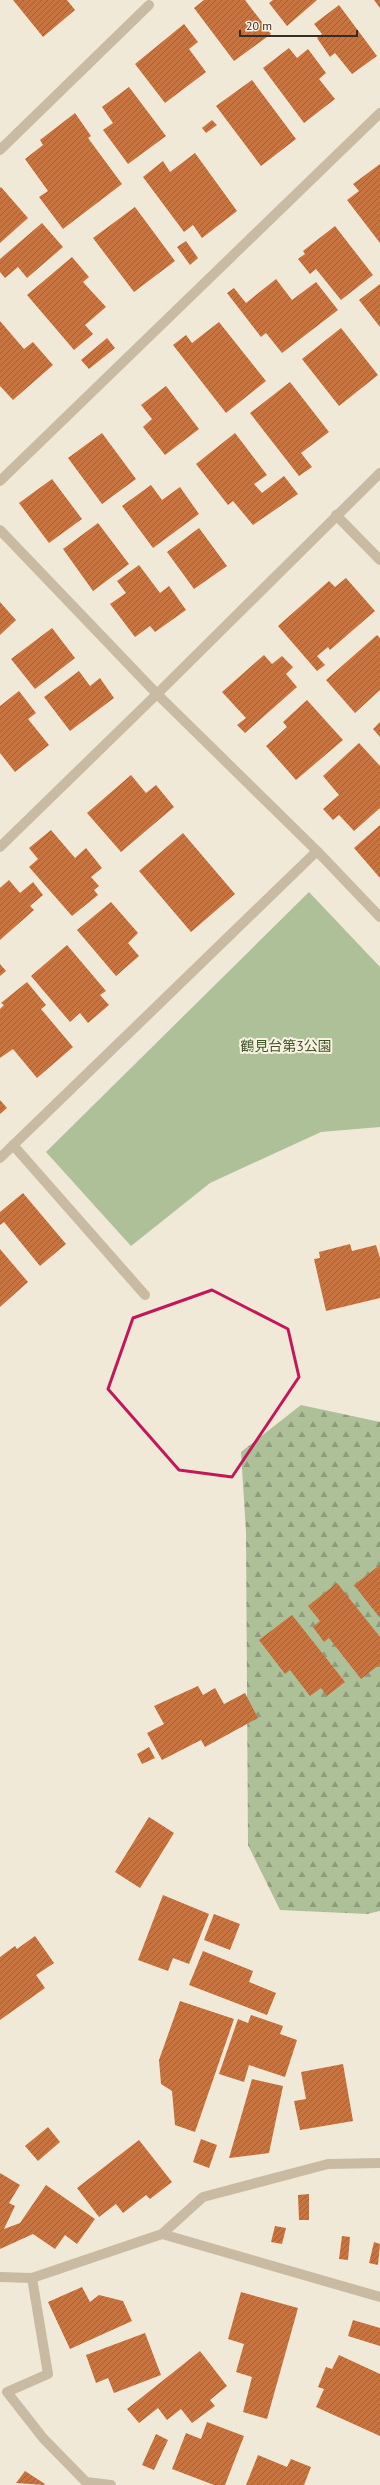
<svg xmlns="http://www.w3.org/2000/svg" width="380" height="2485" font-family="'PT Sans','Noto Sans JP',sans-serif">
  <style>
    .green { fill: #adc097 }
    .forest { fill: url(#forest-firs) }
    .building { fill: url(#building-hatch) }
    .lines { fill: none; stroke-linecap: round; stroke-linejoin: round }
    .minor { stroke: #c9baa3; stroke-width: 10 }
    .tertiary { stroke: #c9baa3; stroke-width: 10 }
    .marked { fill: none; stroke: #c2185b; stroke-width: 3; stroke-linejoin: round }
    .labels { text-anchor: middle; stroke-width: 4; stroke-linejoin: round; paint-order: stroke }
    .park-label { font-size: 14px; fill: #3e5329; stroke: #f9f2e3 }
  </style>
  <defs>
    <pattern id="forest-firs" width="22" height="20" patternUnits="userSpaceOnUse"><rect width="22" height="20" fill="#adc097"/><path d="M5 1l3.5 6h-7zM16 11l3.5 6h-7z" fill="#8e9c7b"/></pattern>
    <pattern id="building-hatch" width="6" height="6" patternUnits="userSpaceOnUse"><rect width="6" height="6" fill="#c9733e"/><path d="M-1 1l2-2M0 6l6-6M5 7l2-2" fill="none" stroke="#a45f34"/></pattern>
  </defs>
  <rect width="100%" height="100%" fill="#f1e9d7"/>
  <path class="green" d="M309,892L380,967V1127L321,1132L210,1183L131,1246L46,1152Z"/>
  <path class="forest" d="M301,1405L380,1422V1911L367,1914L280,1910L248,1845L246,1532L241,1452Z"/>
  <path class="building" d="M13,0H67L75,10L43,37Z
    M204,0H245L271,34L234,61L194,8Z
    M273,0H317L287,26L269,3Z
    M374,0H380V8Z
    M339,5L377,56L352,74L335,53L330,57L317,38L322,34L314,24Z
    M184,24L198,42L189,49L206,72L165,103L135,64Z
    M289,48L297,58L308,49L326,73L319,79L335,99L304,123L263,68Z
    M252,80L296,139L261,166L216,106Z
    M129,87L166,136L128,164L103,130L113,123L102,107Z
    M75,113L91,136L88,138L122,184L63,229L39,197L48,191L25,159L43,145L40,140Z
    M212,120L217,125L206,133L202,128Z
    M195,153L237,211L202,238L193,225L184,232L143,177L163,161L170,172Z
    M380,164V243L347,200L359,191L353,184Z
    M1,187L28,218L0,243V188Z
    M135,207L175,261L134,292L93,238Z
    M42,223L63,247L27,278L18,267L5,278L0,272V259Z
    M335,226L373,275L341,300L316,269L310,274L298,259L305,254L303,251Z
    M186,241L198,258L190,265L177,247Z
    M72,257L89,277L83,282L106,307L85,325L93,334L74,350L27,295Z
    M276,279L292,300L316,282L338,310L282,353L266,333L261,337L227,293L234,288L246,303Z
    M380,284V327L359,300Z
    M0,321L24,349L33,342L53,365L13,400L0,386Z
    M219,322L266,381L226,413L173,345L186,335L192,343Z
    M341,328L378,375L339,406L302,359Z
    M107,338L115,348L89,369L81,360Z
    M290,382L329,432L301,453L312,467L299,476L250,413Z
    M166,386L199,429L165,455L143,427L152,419L141,405Z
    M102,433L136,479L102,504L68,458Z
    M235,433L267,475L254,484L262,493L284,476L298,494L253,525L233,501L228,505L196,464Z
    M52,479L82,519L49,543L19,503Z
    M151,485L162,500L180,487L199,514L153,548L122,506Z
    M98,523L129,564L93,591L63,549Z
    M199,528L227,566L194,589L167,552Z
    M139,565L160,593L169,586L186,610L155,632L150,626L135,637L110,604L126,593L117,581Z
    M346,578L375,611L330,650L328,647L317,656L325,665L317,671L278,626L329,581L335,587Z
    M0,602L16,620L0,635Z
    M52,628L75,658L35,689L11,659Z
    M377,635L380,638V690L355,713L326,680Z
    M264,655L272,664L282,656L293,667L286,674L297,687L245,733L237,725L246,718L222,692Z
    M79,671L90,686L100,678L114,698L70,731L44,697Z
    M19,691L36,713L28,719L49,745L15,772L0,753V706Z
    M307,700L343,740L296,780L266,746L287,727L283,722Z
    M380,722V737L373,729Z
    M359,743L380,766V808L354,831L339,815L333,820L323,809L339,795L323,776Z
    M131,775L146,793L156,785L174,807L121,852L87,813Z
    M380,825V878L354,848Z
    M51,830L75,858L86,848L102,868L91,877L99,886L94,890L98,895L72,916L29,867L38,859L29,848Z
    M183,833L235,894L191,932L139,871Z
    M9,880L20,893L33,882L43,895L30,906L34,910L0,940V888Z
    M111,902L138,933L128,943L139,956L116,976L77,930Z
    M67,945L106,991L100,995L109,1005L88,1023L80,1013L70,1022L31,976Z
    M0,964L6,971L0,976Z
    M27,982L46,1005L41,1009L73,1047L37,1078L13,1049L0,1058V1009L4,1005L1,1003Z
    M0,1100L7,1108L0,1114Z
    M23,1193L66,1244L40,1266L4,1222L0,1225V1212Z
    M350,1244L352,1251L376,1245L380,1258V1298L326,1311L314,1259L320,1258L319,1252Z
    M0,1249L28,1282L0,1307Z
    M380,1565V1618L354,1585Z
    M337,1583L380,1637V1664L361,1679L329,1638L324,1642L313,1627L320,1621L308,1606Z
    M292,1615L345,1682L327,1696L321,1688L310,1696L290,1670L285,1674L259,1640Z
    M198,1686L203,1695L215,1688L224,1704L245,1693L258,1718L205,1747L201,1740L162,1760L147,1733L164,1724L154,1706Z
    M149,1747L155,1758L142,1764L137,1754Z
    M149,1817L174,1833L140,1888L115,1872Z
    M163,1895L209,1914L189,1964L173,1958L168,1971L138,1960Z
    M214,1914L240,1924L230,1950L204,1940Z
    M35,1936L54,1963L36,1975L45,1988L0,2020V1957L15,1946L17,1949Z
    M203,1951L253,1971L249,1982L276,1993L267,2015L189,1985Z
    M180,2001L234,2019L195,2132L175,2125L172,2091L161,2084L159,2060Z
    M251,2015L283,2026L280,2034L297,2040L285,2077L249,2065L244,2082L219,2074L238,2019L248,2023Z
    M343,2064L353,2121L300,2130L294,2101L306,2099L301,2072Z
    M252,2079L283,2086L269,2153L229,2158Z
    M48,2127L60,2142L38,2161L25,2146Z
    M201,2139L217,2145L209,2168L193,2162Z
    M139,2140L172,2182L150,2199L146,2195L123,2213L116,2204L99,2217L77,2188Z
    M0,2173L20,2185L9,2203L15,2206L4,2229L20,2223L46,2185L95,2219L77,2244L65,2235L55,2249L33,2234L0,2249Z
    M309,2194V2220H299L298,2195Z
    M275,2226L286,2228L282,2244L271,2242Z
    M342,2236L350,2237L348,2260L339,2259Z
    M374,2242L380,2244L378,2265L369,2263Z
    M82,2287L90,2302L99,2295L123,2301L132,2321L70,2349L48,2302Z
    M241,2292L298,2308L267,2419L243,2412L252,2377L236,2372L244,2344L228,2339Z
    M353,2320L380,2328V2346L348,2336Z
    M145,2333L161,2375L114,2393L108,2378L96,2383L86,2355Z
    M200,2351L227,2386L210,2400L215,2406L192,2423L181,2409L167,2420L158,2408L139,2423L127,2409Z
    M339,2355L380,2374V2436L316,2407L324,2389L318,2387L326,2367L332,2369Z
    M207,2422L244,2436L225,2485H214L172,2469L186,2433L201,2439Z
    M156,2434L168,2440L154,2470L142,2465Z
    M258,2455L287,2467L291,2459L311,2467L304,2485H246Z
    M25,2471L45,2484L44,2485L16,2483Z"/>
  <g class="lines">
    <path class="minor" d="M0,150L149,5
      M0,481L380,113
      M336,515L380,560
      M0,530L157,694L317,851L380,917
      M0,847L157,694
      M13,1145L145,1295
      M0,1158L317,851
      M162,2234L380,2297
      M0,2277L32,2278L162,2234L203,2197L328,2164L380,2163
      M32,2278L48,2374L7,2392L43,2438L86,2482L111,2485"/>
    <path class="tertiary" d="M157,694L380,473"/>
  </g>
  <path class="marked" d="M212,1290L288,1329L299,1377L232,1477L179,1470L108,1389L133,1318Z"/>
  <g class="labels">
    <g class="park-label">
      <text x="286" y="1051">鶴見台第3公園</text>
    </g>
  </g>
  <path d="M240 30v6h117v-6" fill="none" stroke="#342c25" stroke-width="2"/>
  <text x="246" y="30" font-size="12" fill="#342c25" stroke="#f9f2e3" stroke-width="3" paint-order="stroke">20 m</text>
</svg>
